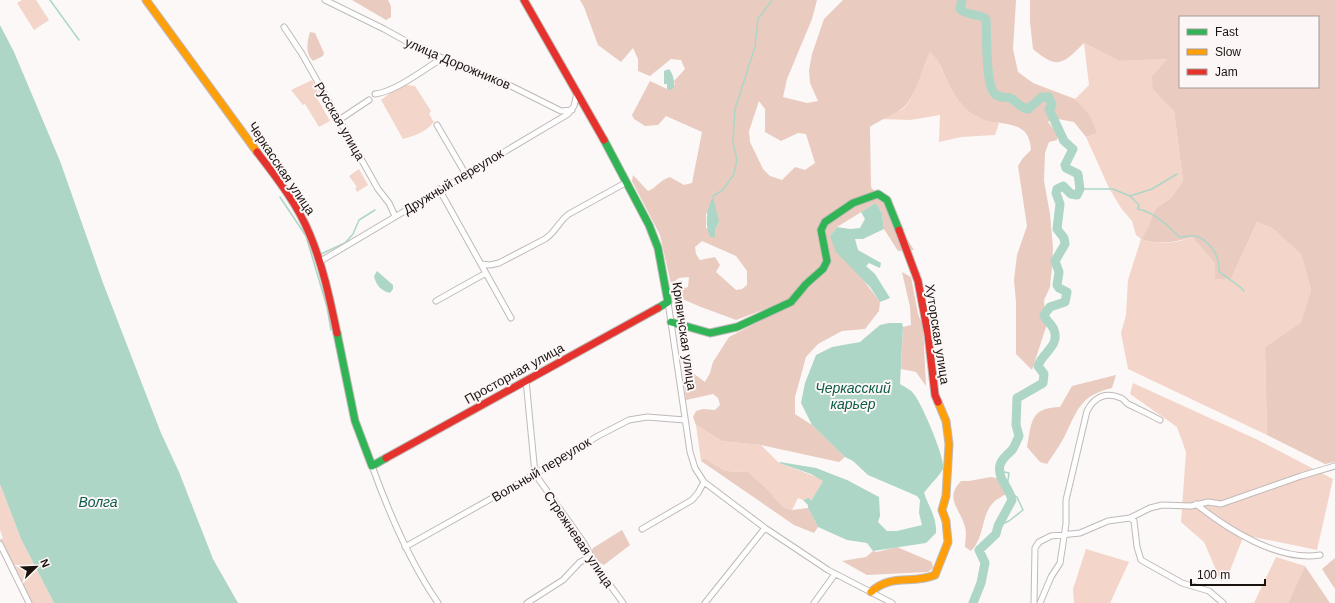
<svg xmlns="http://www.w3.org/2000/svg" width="1335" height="603" font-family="Helvetica,sans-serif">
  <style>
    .green { fill: #f3d5c9 }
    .forest { fill: #e9cbbf; fill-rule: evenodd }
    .water { fill: #add6c7 }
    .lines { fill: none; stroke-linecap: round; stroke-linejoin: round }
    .stream { stroke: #add6c7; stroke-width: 1.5 }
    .river { stroke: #add6c7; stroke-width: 9 }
    .street-casing { stroke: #bfbab8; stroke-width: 7 }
    .fast-casing { stroke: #bfbab8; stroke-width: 9 }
    .slow-casing { stroke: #bfbab8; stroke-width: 9 }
    .jam-casing { stroke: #bfbab8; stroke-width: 9 }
    .street { stroke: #fefefe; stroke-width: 5 }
    .fast { stroke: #30b455; stroke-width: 7 }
    .slow { stroke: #ff9f0a; stroke-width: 7 }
    .jam { stroke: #e5322d; stroke-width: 7 }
    .labels { text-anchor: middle; stroke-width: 4; stroke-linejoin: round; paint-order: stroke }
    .street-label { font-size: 13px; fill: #1a120f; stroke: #fcf7f6 }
    .water-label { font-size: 14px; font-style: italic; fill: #0c5c49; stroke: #fcf7f6 }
  </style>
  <rect width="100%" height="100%" fill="#fbf8f7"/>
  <path class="green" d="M22,0H36L49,20L34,30L17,3Z
    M1084,43L1119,61L1167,59L1154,89L1174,111L1183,181L1171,198L1155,209L1148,227L1141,239C1159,245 1175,244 1192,237L1215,263V279H1231L1257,222L1272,228L1301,254L1311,290L1301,324L1265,347L1267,435L1128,369L1121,333L1126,315L1128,280L1141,239L1136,235L1132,221L1121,208L1109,188L1086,137L1097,133L1075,99L1089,85Z
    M930,52L935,55L948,82L956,94L977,117L999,123L995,135L961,137L939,142L940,115L910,120L881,119C888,115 898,112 904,108C914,99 923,65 930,52Z
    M312,80L320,96L317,98L330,121L319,127L305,104L303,105L291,90Z
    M406,85L415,86L431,111L429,114L434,122C426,132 414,136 403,139L381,100L393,91Z
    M359,169L368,185L357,192L355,188L357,187L349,176Z
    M1133,383L1258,440L1333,479L1317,550L1244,535L1229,573L1221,582L1204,542L1181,522L1186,452L1177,427L1130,394Z
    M696,425L722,441L761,445L779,463L822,479L823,481L811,501L805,499L803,500L798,498L792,510L783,507L766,488L748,472L725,471L704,458L701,461Z
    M0,484L21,539L54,603H31L0,539L3,538L0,530Z
    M1086,549L1129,562L1110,603H1074L1073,589Z
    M1276,557L1305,566L1288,603H1254Z"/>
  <path class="forest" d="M352,0H388L391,6V17L386,20Z
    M580,0H817L812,19L787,79L783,97L807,103L818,101L810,83L809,70L812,54L824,19L843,0H1016L1013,49L1018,72L1033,83L1075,99L1090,116L1097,133L1086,137L1074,122L1053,118L1048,122L1057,133V140L1049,142L1045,153L1044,181L1050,214L1053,248L1052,267L1050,287L1044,300L1046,327L1032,370L1016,354V302L1014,280L1017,255L1027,226L1018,166L1023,158L1031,150C1029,115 997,129 976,116C963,109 952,92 946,78C942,69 938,58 930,52C922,68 917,93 905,106C901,111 878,121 870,127L871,187L885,204L914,250L898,251L884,229L882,213L876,203L837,227L830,236L880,302L879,311L865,329L842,331L818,344L806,357L795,397V414L812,425L845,457L839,462L761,445L722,441L696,425L693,417L696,411L703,409L715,410L720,405L718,398L713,394L686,400L683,369L686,368L705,382L710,373L713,362L729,337L773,314L771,307L736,320L701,307L673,295L678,290L688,287L689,277L679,278L671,284L660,235L632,181L633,175L648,191C656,188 660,180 670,177L684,185L692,183L702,132L666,116L658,125L645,126L634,119L632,115L650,81L667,89L675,85L674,81L685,69L681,60L671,59L650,76L638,71V59L633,48L621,62L598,45L584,7ZM759,101L765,109V132L781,141L798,133L806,134L815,163L805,170L795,167L782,180L770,176L763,169L750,142L749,131ZM706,213L719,222L715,230L706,228ZM702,241L736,256L747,271V285L742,289L736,290L716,272L720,265L715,257L700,260L696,254L695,247Z
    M1030,0H1335V462L1325,464L1267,435L1265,347L1301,323L1311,290L1301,254L1272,228L1257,222L1231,279H1215V263L1192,237C1174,243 1159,245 1141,239L1148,227L1155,209L1171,198L1183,181L1174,111L1153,89L1152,77L1167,59L1119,61L1084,43C1063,63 1059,71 1033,49L1030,22ZM1180,17H1318V87H1180Z
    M310,32L315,33L324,53L323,56L313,61C305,53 307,42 310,32Z
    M902,272L911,277L918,314L923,326L926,386L916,372L901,369L903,327L911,325L910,307Z
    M1116,375L1112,388C1083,395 1079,406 1067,431C1062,443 1054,453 1047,464L1040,462L1027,447C1032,421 1030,408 1060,407L1072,386Z
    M704,458L725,471L748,472L766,488L783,507L792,510L808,508L818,527L814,533L794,525L701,461Z
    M991,477L1001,479L1006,494C1002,497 996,499 993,503C981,515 985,537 971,551L965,547C965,541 967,533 965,527C960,508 944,499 961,481H969Z
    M622,530L630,545L604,565L594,560L591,553L593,548Z
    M897,547L932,562L933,568L928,572L867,575L842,561L866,557L873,551L877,552Z
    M1335,558V589L1322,569Z
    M1305,566L1330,603H1288Z"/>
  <path class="water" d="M0,25L14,52L60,161L103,283L161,433L179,472L213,559L238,603H54L21,539L0,484Z
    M669,69C673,74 675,81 674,88L670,90L667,89V84H664V71Z
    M713,196L719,222L715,230V237H710C704,222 707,210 713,196Z
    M876,203L882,213L884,229L863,239H855L858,250L881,263L880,268L869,263L866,266L875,274L890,298L880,302L870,287L836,252L830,236L837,227L850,229L860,228L865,219L861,212Z
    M377,271L393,285V289L390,293C381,291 376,285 374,276Z
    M889,323H902L903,327L900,384C904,387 910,389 913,393C921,401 946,460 943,469C941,474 928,487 924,493C929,507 937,518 936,533L926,543L873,551L867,543L847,540L818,527L808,508V505L803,500L809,498L811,501L823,481L811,474L779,463L780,462L816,468L847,480L879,497L880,516L878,522L887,531H897L922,525L919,513L920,500L917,496L868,475L853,461L845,457L812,425L801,403L805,383L816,355L832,347L860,342L880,325Z"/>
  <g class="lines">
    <path class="stream" d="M50,0L79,40
      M1080,189H1113L1130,196L1139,205L1138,209C1154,212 1168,225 1179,237C1184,237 1191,235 1196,236C1210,241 1220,256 1219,271C1226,279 1237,282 1244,291
      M713,196L723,190L734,174L737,160L733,142L735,109L755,47L758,19L772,0
      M1130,196L1152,189L1177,174
      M280,197L306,236L327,307L331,330
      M321,254L345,243L353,234L359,220L375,210
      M1000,471L1009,473L1007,487
      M998,526L1009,521L1023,510L1017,497L1010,492"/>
    <path class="river" d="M962,0L960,9C969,17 979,13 986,19C987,34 985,85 995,94C1000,99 1005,96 1010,98C1017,101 1020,108 1028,109L1042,97H1049L1052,105L1049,109L1064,141L1073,149L1065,165L1066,168L1078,174L1080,189L1077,195L1071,194L1063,186L1057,189L1056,193L1060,204L1057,229L1064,238L1065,244L1055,261L1059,272L1057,285L1059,288L1067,292L1065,302L1050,307L1044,315C1046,321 1052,324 1054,330C1060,346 1042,353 1038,366L1044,374L1043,383L1017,398L1016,425L1019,436C1017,440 1015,446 1012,450C1004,458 996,463 1001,477C1004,485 1010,491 1012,500L998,526L996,534L979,550L985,563L981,583L973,603"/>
    <defs>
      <path id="street" d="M325,0L384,29L420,49L503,82L561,111L572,110
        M284,27L302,54L378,189L389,203L395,216
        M375,94C395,92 423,70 441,59
        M339,120L369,100
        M437,125L465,173
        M439,189L511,318
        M319,262L568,114L574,106L577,93
        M481,264L490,265L499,263L545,239C555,233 559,221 569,214L627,182
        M436,301L486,273
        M668,302L690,452L695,468L704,482L765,528L828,570L892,603
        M526,380L535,474L584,543L597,567L623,603
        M372,466C389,513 409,561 438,603
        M1196,504C1227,529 1279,562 1320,555
        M1130,518L1134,521L1137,547L1141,560L1182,583L1209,591L1223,603
        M642,529L692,500L698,493L704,482
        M0,544L29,603
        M405,547L535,474L598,436L629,420L647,417L685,420
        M527,603L563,580L580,562L591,557
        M705,603L765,528
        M814,603L835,574
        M1034,603L1035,548L1039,542L1051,536L1080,533L1108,521L1130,518L1150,508L1162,505L1191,506L1208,502L1221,504L1301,476L1335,466
        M1040,603L1051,577L1060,563L1066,524V500L1087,411C1095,396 1106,392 1121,398C1124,399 1125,402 1128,404C1138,409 1149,414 1160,420"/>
      <path id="fast" d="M604,140L649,225L658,248L668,302L658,308
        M671,322L710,333L737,327L791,302L806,284L823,269L827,261L821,230L825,222L853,203L878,194L887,200L899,230
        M337,333L355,421L372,466L386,458"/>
      <path id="slow" d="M146,0L257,152
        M871,592C892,573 911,585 935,575L948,542L946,521L942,510L946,496L949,444L946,421L938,402"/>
      <path id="jam" d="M524,0L604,140
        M257,152C277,178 298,205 310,235C323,266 330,300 337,333
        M899,230L918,281L928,334L935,395L938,402
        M386,458L658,308"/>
    </defs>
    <use href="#street" class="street-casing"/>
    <use href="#fast" class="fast-casing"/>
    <use href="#slow" class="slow-casing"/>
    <use href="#jam" class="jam-casing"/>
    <use href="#street" class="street"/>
    <use href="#fast" class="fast"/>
    <use href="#slow" class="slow"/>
    <use href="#jam" class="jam"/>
  </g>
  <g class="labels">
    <g class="street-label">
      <text transform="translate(458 63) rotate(23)" y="5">улица Дорожников</text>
      <text transform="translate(340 121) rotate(60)" y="5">Русская улица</text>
      <text transform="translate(282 168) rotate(56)" y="5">Черкасская улица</text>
      <text transform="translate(453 181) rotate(-31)" y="5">Дружный переулок</text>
      <text transform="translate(938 334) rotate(81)" y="5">Хуторская улица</text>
      <text transform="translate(685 336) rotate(82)" y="5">Кривичская улица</text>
      <text transform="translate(514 373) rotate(-29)" y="5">Просторная улица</text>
      <text transform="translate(541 469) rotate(-31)" y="5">Вольный переулок</text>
      <text transform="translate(579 539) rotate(56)" y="5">Стрежневая улица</text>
    </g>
    <g class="water-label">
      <text x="853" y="393">Черкасский<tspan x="853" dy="16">карьер</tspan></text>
      <text x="98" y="507">Волга</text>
    </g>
  </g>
  <rect x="1179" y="16" width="140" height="72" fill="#fcf7f6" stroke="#a29b9a"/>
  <rect x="1187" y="29" width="20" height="6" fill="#30b455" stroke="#a29b9a"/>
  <text x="1215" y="36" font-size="12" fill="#1a120f">Fast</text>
  <rect x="1187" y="49" width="20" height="6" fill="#ff9f0a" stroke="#a29b9a"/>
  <text x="1215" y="56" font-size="12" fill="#1a120f">Slow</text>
  <rect x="1187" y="69" width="20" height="6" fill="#e5322d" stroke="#a29b9a"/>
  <text x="1215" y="76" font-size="12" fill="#1a120f">Jam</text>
  <g transform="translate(36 567) rotate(67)" stroke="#fcf7f6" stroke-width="3" paint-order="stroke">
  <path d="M0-3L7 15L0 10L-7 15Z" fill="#1a120f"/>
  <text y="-6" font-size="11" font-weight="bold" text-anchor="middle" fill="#1a120f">N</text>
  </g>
  <path d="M1191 579v6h74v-6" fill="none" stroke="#1a120f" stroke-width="2"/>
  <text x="1197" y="579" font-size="12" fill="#1a120f" stroke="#fcf7f6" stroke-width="3" paint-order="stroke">100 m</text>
</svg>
